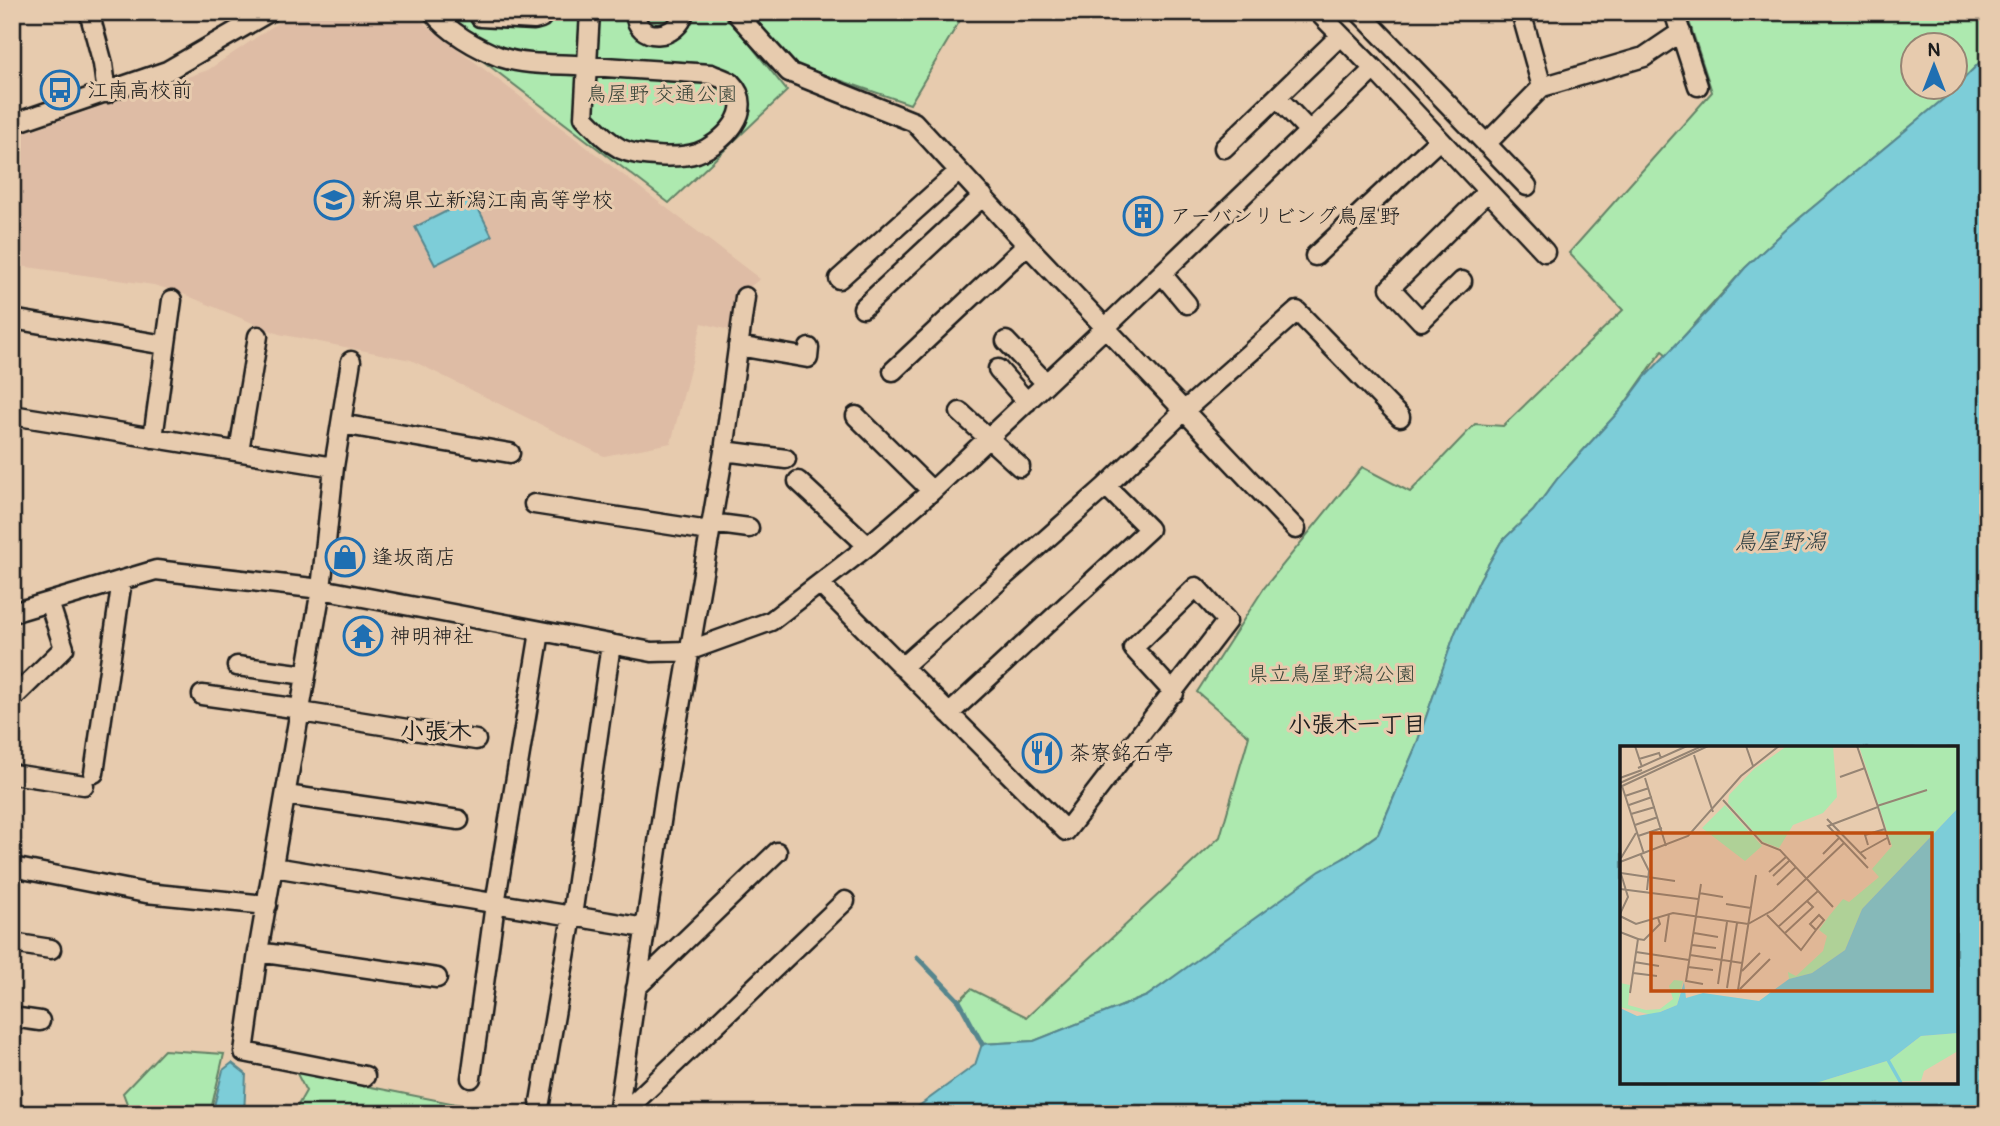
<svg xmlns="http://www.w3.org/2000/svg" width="2000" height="1126" font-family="Pangolin,'Klee One',sans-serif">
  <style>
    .built { fill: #debca5 }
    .green { fill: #ade9af; stroke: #648266; stroke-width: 2; fill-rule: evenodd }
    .water { fill: #7dcdd8; stroke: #56868d; stroke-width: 2; fill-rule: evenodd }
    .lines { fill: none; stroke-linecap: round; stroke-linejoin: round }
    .stream { stroke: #56868d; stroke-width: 5 }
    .minor-casing { stroke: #1c1c1c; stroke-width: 23 }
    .minor { stroke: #e7cbae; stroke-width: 18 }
    .labels { text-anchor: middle; stroke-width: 6; stroke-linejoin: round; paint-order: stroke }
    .poi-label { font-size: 21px; fill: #1c1c1c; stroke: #e7cbae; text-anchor: start }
    .park-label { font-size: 21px; fill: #394539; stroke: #e7cbae }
    .water-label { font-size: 23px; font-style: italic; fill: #2f3f42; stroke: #e7cbae }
    .neighbourhood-label { font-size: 23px; font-weight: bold; fill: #1c1c1c; stroke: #e7cbae }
    .quarter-label { font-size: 24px; font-weight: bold; fill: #1c1c1c; stroke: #e7cbae }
    .inset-river { fill: none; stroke: #7dcdd8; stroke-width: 3.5 }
    .inset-road { fill: none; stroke: #968574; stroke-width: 2 }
    .view { fill: #bf4d0f; fill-opacity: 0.15; stroke: #bf4d0f; stroke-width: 3.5 }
    .inset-edge { fill: none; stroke: #1c1c1c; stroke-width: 3.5 }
  </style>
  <rect width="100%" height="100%" fill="#e7cbae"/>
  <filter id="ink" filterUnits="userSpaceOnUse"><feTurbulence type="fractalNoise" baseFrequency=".0143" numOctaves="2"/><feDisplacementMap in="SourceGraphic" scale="14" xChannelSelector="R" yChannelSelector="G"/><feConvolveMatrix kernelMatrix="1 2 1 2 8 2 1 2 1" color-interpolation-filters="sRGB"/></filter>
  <g filter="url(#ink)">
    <path class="built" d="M294,12H409L760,279L739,295L733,331L702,323L671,443L604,456L411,360L279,334L181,293L154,285L13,265L12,137L208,70Z"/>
    <path class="green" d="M419,12H724L787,91L669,203Z
      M749,12H965L910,104L798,66Z
      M1686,12H1988V54L1947,96L1789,227L1745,268L1667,355L1662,351L1621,409L1558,478L1533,511L1501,542L1480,579L1455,633L1416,746L1378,834L1147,996L1034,1041L982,1044L959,1001L971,989L1027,1017L1220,837L1249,736L1197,692L1264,588L1362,467L1410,492L1475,424L1503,426L1623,310L1569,253L1712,92ZM1912,46H1954V88H1912Z
      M164,1050L224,1054L210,1114H131L123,1093Z
      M296,1072L461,1105L460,1114H293L306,1091Z"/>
    <path class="water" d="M1988,54V1114H908L975,1065L982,1044L1034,1041L1147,996L1320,871L1346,857L1378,834L1416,746L1455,633L1480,579L1501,542L1533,511L1558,478L1621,409L1645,377L1709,310L1745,268L1789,227L1947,96ZM1622,748H1956V1082H1622Z
      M473,198L492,236L435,265L415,227Z
      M232,1063L246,1074L244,1114H212L223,1070Z"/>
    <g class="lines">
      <path class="stream" d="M917,957L959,1001L982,1044"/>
      <defs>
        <path id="minor" d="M89,12L103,64L107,93
          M433,12C448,32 477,48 500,57C524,65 551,64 575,65C621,68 666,71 711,74C717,77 726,79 731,83C758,110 722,144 697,153C679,159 638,157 621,149C606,141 596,129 584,117C586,82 588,47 590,12
          M635,12C636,44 679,40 684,12
          M735,12L789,72L914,122L1027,245L1296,529
          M1318,12L1374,69L1545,252
          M1359,12L1527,186
          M1521,12L1542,87
          M1674,12L1698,86
          M480,17L534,20L541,18L545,12
          M1277,97L1309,131
          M12,124L167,71L269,12
          M1486,144L1542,87L1644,57L1681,32
          M1224,148L1340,36
          M1315,256L1439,140
          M1162,274L1187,304
          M839,279L959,171
          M1462,281L1421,321L1390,288L1488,191
          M863,308L983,196
          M12,319L165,345
          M1006,341L1046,383
          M738,346L808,358L809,348
          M351,361L334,467L321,589L258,952L244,1052L365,1076
          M998,369L1027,402
          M893,371L1027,245
          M960,412L1020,467
          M12,415L334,467
          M856,416L932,491
          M341,424L510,453
          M153,438L172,300
          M239,451L258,336
          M724,451L786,459
          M798,481L868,546
          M534,504L709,531
          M711,523L749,528
          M820,584L1066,831L1227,621L1196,587L1133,648L1174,693
          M12,613L156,570L321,589L652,652L688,651L771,621L868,546L932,491L1106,327L1374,69
          M237,666L306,675
          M902,667L1106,486L1185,410L1297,311L1400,417
          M202,695L300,709
          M12,699L64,648L49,602
          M301,712L476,740
          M949,714L1149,529L1106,486
          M94,773L122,580
          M12,774L84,785
          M286,795L459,820
          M12,867L146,893L267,905
          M274,867L645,928
          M12,943L51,949
          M258,952L437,978
          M636,988L777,852
          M12,1017L40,1021
          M471,1078L495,904L540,632
          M540,1102L572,916L611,644
          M618,1114L666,788L724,451L745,297
          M622,1114L845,901"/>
      </defs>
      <use href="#minor" class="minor-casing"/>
      <use href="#minor" class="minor"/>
    </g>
  </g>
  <defs>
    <symbol id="bus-ring" viewBox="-11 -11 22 22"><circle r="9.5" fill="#e7cbae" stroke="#1f6fb2" stroke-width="1.5"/><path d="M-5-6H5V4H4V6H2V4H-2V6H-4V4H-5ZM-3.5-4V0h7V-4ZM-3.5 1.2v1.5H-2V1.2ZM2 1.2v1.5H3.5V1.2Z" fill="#1f6fb2"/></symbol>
    <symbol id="school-ring" viewBox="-11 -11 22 22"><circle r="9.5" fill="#e7cbae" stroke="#1f6fb2" stroke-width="1.5"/><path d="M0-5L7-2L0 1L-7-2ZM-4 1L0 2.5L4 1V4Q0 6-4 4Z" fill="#1f6fb2"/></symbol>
    <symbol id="building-ring" viewBox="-11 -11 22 22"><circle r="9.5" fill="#e7cbae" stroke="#1f6fb2" stroke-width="1.5"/><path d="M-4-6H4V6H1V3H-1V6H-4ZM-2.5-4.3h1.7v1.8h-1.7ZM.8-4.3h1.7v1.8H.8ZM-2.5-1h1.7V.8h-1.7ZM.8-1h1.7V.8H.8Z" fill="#1f6fb2"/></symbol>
    <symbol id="shop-ring" viewBox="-11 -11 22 22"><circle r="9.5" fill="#e7cbae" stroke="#1f6fb2" stroke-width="1.5"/><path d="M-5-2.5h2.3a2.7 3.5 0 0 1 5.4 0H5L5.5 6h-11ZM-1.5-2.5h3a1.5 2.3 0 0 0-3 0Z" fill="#1f6fb2"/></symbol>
    <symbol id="temple-ring" viewBox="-11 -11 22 22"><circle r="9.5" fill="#e7cbae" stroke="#1f6fb2" stroke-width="1.5"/><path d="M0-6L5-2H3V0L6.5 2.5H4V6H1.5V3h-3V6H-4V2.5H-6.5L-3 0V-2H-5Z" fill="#1f6fb2"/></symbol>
    <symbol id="restaurant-ring" viewBox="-11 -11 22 22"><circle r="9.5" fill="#e7cbae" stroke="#1f6fb2" stroke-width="1.5"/><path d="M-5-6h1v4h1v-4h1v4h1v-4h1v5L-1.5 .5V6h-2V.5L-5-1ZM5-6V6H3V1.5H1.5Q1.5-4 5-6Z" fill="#1f6fb2"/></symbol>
  </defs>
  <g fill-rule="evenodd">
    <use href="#bus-ring" x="38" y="68" width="44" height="44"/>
    <use href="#school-ring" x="312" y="178" width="44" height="44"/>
    <use href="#building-ring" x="1121" y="194" width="44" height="44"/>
    <use href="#shop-ring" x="323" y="535" width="44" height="44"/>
    <use href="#temple-ring" x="341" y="614" width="44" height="44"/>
    <use href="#restaurant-ring" x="1020" y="731" width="44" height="44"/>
  </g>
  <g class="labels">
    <g class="poi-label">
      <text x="87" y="97">江南高校前</text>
      <text x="361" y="207">新潟県立新潟江南高等学校</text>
      <text x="1170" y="223">アーバンリビング鳥屋野</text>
      <text x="372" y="564">逢坂商店</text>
      <text x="390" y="643">神明神社</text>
      <text x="1069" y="760">茶寮銘石亭</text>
    </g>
    <g class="park-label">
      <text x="662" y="101">鳥屋野 交通公園</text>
      <text x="1332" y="681">県立鳥屋野潟公園</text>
    </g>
    <g class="water-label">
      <text x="1780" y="549">鳥屋野潟</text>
    </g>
    <g class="neighbourhood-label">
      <text x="1357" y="732">小張木一丁目</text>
    </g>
    <g class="quarter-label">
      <text x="436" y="739">小張木</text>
    </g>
  </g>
  <g transform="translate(1620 746)">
    <rect width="338" height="338" fill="#e7cbae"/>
    <path d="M167,0H213L217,51L203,67L173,79L159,102L143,96L108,57L109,49L134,23ZM239,0H338V62L242,163L225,204L192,227L169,233L168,226L176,230L203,205L207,190L199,184L209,170L223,153L229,156L259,131L252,123L272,100ZM105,59L142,100L125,115L82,82ZM54,234L63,235L57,259L32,269L0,261V237L10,239L8,259L26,264L40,263L53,253L49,240ZM338,287V305L304,325L301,335L196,337L270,314L301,290Z" fill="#ade9af"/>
    <path d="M338,62V287L301,290L270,314L196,337H0V262L17,270L40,266L57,259L64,236L66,252L83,247L139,255L169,233L192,227L225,204L242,163Z" fill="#7dcdd8"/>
    <path class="inset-river" d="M268,314L281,337"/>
    <path class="inset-road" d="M15,0L22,21M126,0L133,20M237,0L258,61L208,80L248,122M74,9L93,66M19,13L39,7L41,12M18,22L67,0M220,31L245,22M0,32L22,24M25,32L46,100M0,37L82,0M2,40L24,108M0,41L88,0M5,50L29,42M103,54L142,97L160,104L213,161M9,59L32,51M257,60L307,44M258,61L270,99M11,68L35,61M207,73L246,113M15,79L38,71M18,90L42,82M248,99L245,89L265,83M240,107L267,92M203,108L219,92M21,109L29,125L27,144M1,112L16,87M0,116L68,90L121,30L159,0M149,126L166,111M1,127L55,135M153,130L169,115M81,138L66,235L83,238M157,139L176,121M0,143L78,153M79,147L103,151M106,158L131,162M0,168L8,151L1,128M147,169L181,204L196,184L204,174L199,169L190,178L196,184M0,170L16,178L53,167L128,178L153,164L224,97M158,181L198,145M0,186L18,193L10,247M74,187L98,191M165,187L193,161L187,155M18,193L24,194L40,178L38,172M45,196L49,168M72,199L96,202M16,206L69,214M70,209L122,217M14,216L39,220M68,221L93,224M122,225L140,207M13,227L37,230M98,238L107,176M107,242L117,177M120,243L150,213M118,244L136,129"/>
    <path class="view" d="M31,87H312V245H31Z"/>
    <rect width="338" height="338" class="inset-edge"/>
  </g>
  <rect width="2000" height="1126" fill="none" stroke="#e7cbae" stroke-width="42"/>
  <rect x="21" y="21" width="1958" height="1084" fill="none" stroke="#1c1c1c" stroke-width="2.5" filter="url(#ink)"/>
  <g transform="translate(1934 66)"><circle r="33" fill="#e7cbae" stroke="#968574" stroke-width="2"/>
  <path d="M0-5L12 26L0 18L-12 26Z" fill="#1f6fb2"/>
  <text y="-10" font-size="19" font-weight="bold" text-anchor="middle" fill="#1c1c1c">N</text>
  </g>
</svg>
